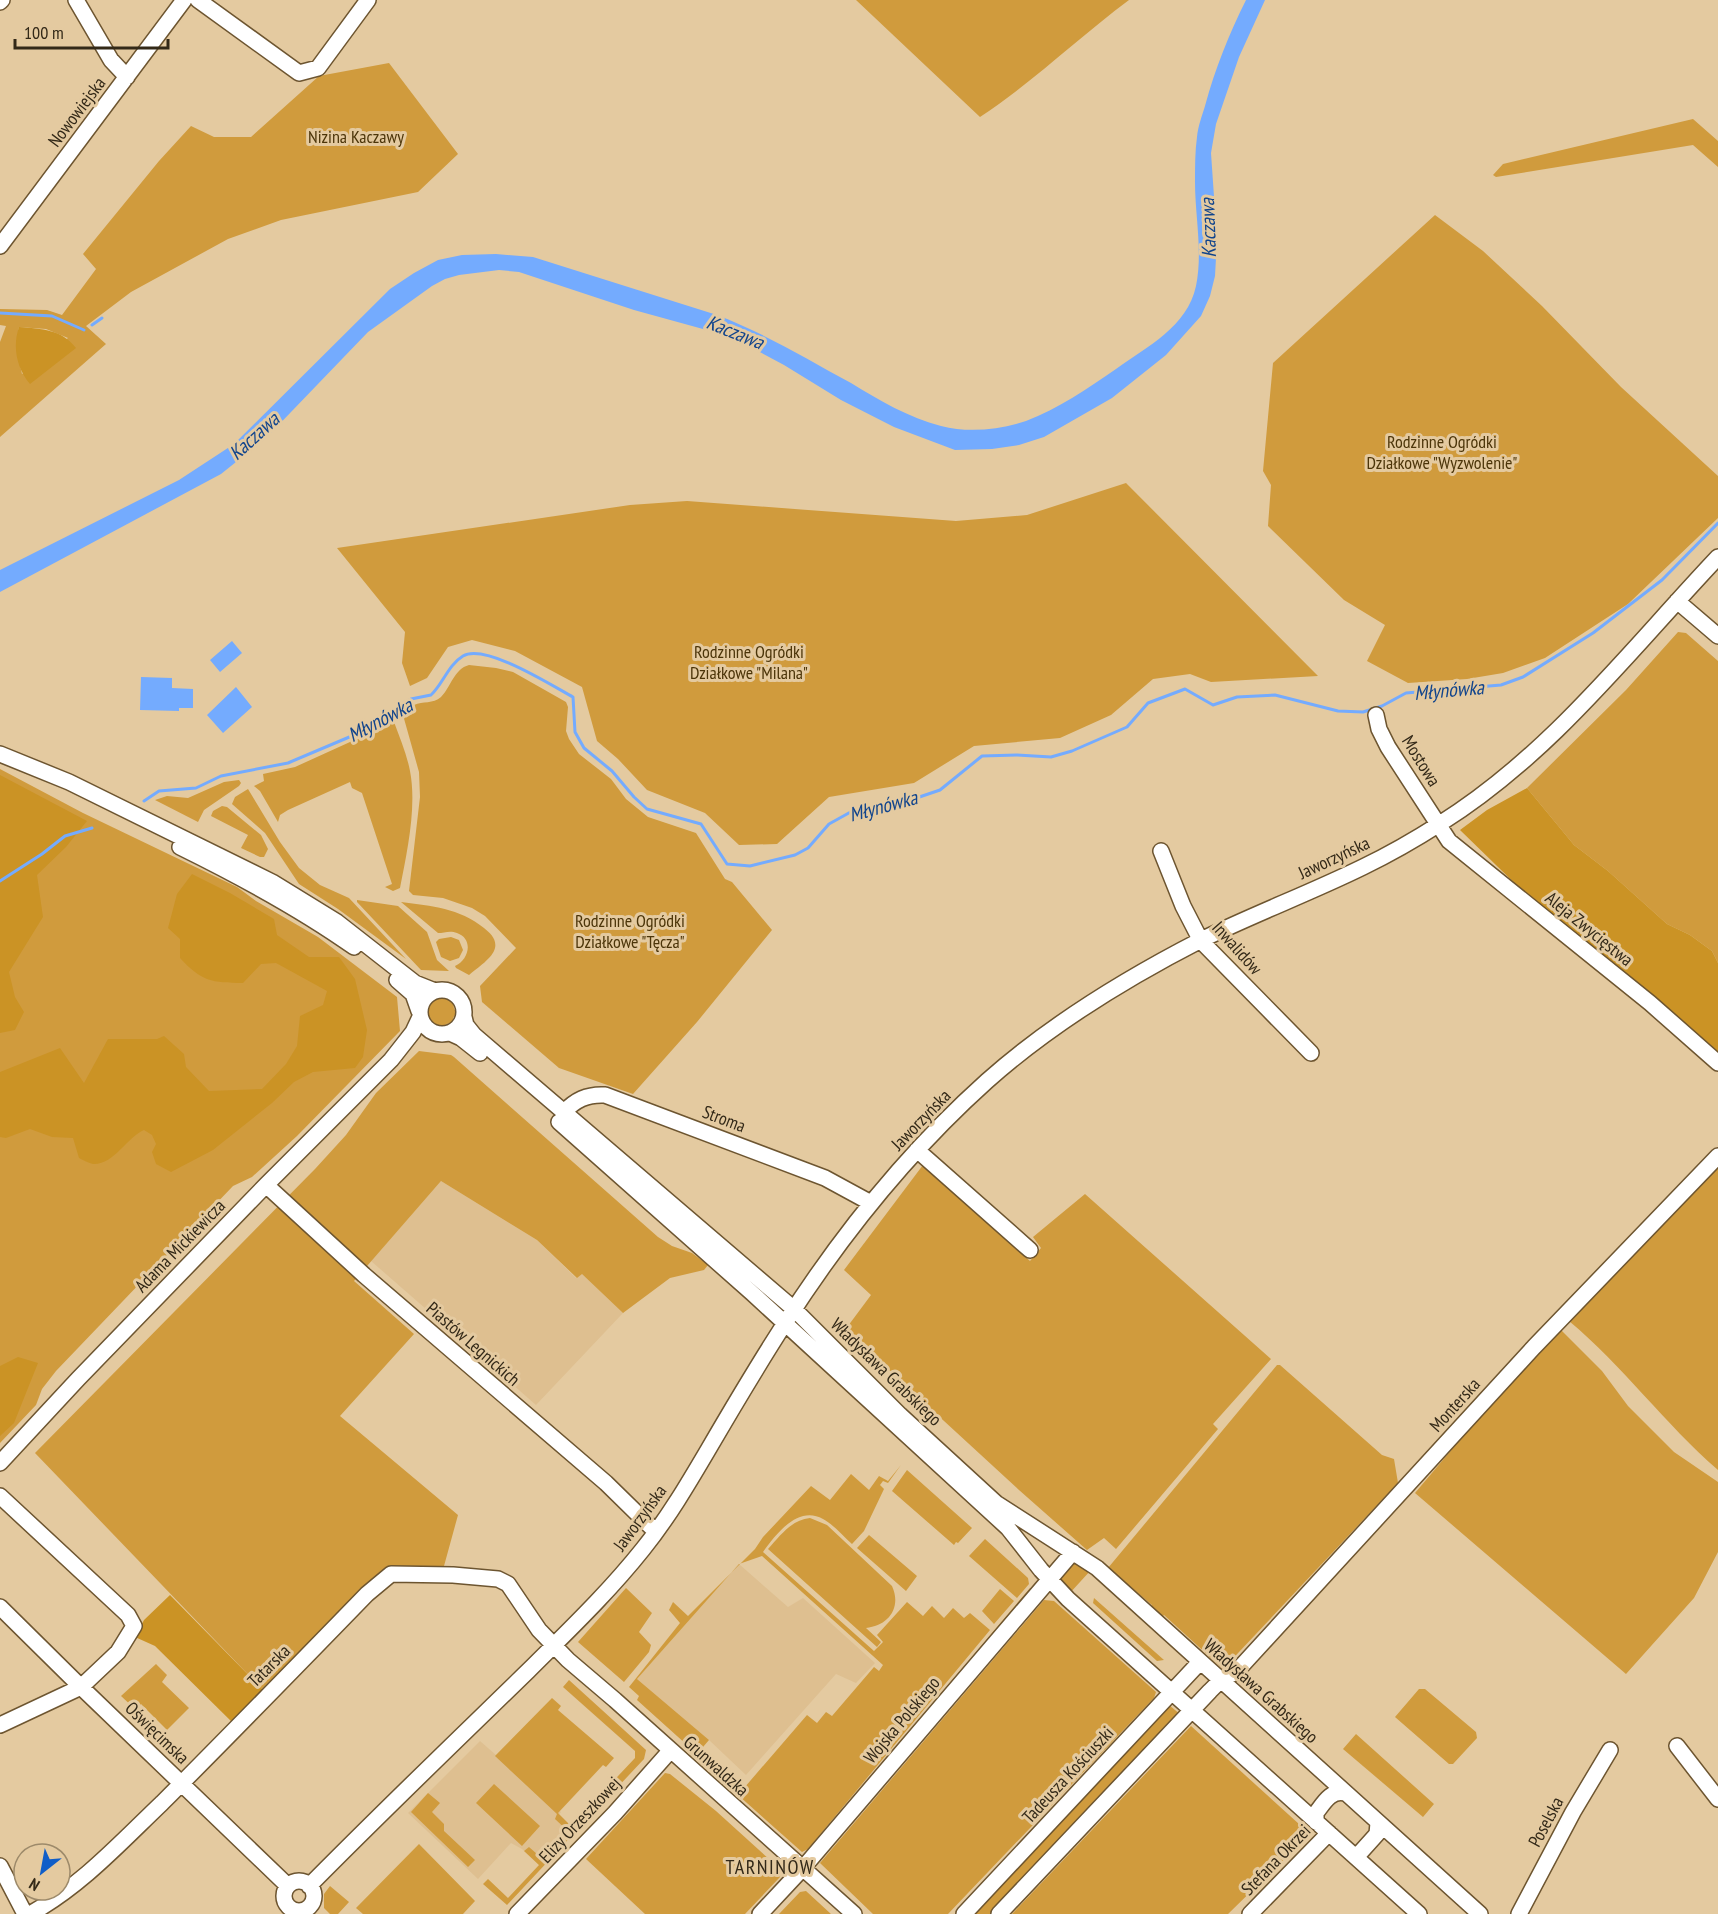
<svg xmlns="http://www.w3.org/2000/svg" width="1718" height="1914" font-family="'PT Sans Narrow',sans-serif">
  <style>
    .built { fill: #debf90 }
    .green { fill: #d09b3d; fill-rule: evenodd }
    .forest { fill: #cb9325 }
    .water { fill: #74abfe }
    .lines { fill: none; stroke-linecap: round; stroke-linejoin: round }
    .stream { stroke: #74abfe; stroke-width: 3 }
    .minor-casing { stroke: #6d5530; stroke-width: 18 }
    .minor { stroke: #fff; stroke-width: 15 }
    .labels { text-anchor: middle; stroke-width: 6; stroke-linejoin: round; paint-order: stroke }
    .street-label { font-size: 18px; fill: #332918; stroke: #e4caa0 }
    .park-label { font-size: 18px; fill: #4c3509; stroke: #e4caa0 }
    .water-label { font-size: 20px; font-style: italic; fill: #11448c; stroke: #e4caa0 }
    .neighbourhood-label { font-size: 20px; letter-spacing: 1.5px; fill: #332918; stroke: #e4caa0 }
  </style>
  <rect width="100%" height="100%" fill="#e4caa0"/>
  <path class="built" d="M441,1181L537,1240L576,1278L581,1273L623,1313L536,1405L371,1261Z
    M739,1564L788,1607L803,1598L875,1663L856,1683L836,1674L746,1775L709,1740L637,1679Z
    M480,1741L561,1812L557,1817L572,1833L540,1866L522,1849L511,1843L478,1879L408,1813Z"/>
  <path class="green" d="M856,0H1129C1078,38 1033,82 980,117Z
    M389,63L458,154L418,192L281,220L228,239L131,292L86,326L106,344L0,437V342L6,326L0,325V309L47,310L62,315L96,269L83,254L159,161L191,126L214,137H251L319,76ZM19,327L46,329L68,338L22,374L16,346Z
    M1693,119L1718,141V167L1693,145L1496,177L1493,175L1503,164Z
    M1435,215L1483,251L1542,306L1621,387L1718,476V518L1628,604L1545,658L1503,673L1467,679L1408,683L1367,661L1385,625L1344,600L1268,526L1271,485L1263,471L1273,363Z
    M1126,483L1318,676L1211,682L1190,674L1153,679L1111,715L1060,738L974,746L914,783L829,797L777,844L739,845L705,813L647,790L618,759L597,741L582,687L515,651L472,640L448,647L427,678L410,686L402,663L405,632L337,548L630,505L687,501L956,521L1027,515Z
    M1678,632L1686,633L1718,661V963L1712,951L1690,935L1667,924L1608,871L1574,845L1527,788L1626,690Z
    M469,665L496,668L513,672L566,702L568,707L566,731L569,739L579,754L611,779L626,799L648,817L696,833L725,879L732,882L772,930L697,1022L633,1094L559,1068L482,1002L480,986L516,948L485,916L472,908L443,898L413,895L409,891L420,797L419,772L403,715C406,712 410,707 414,705C423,701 433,704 441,697C451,687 454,669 469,665Z
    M394,722C400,738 407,755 410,771C417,807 407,852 400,888L393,891L385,887L392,884L362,793L352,788L350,782L288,810L280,815L278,822L260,791L254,786L264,781L263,774L295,767Z
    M0,769L83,813L237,887L256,901L318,937L397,997L400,1031L297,1136L252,1177L233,1186L56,1371L42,1389L36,1405L0,1443Z
    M239,780L241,783L239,786L204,810L198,822L155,800L167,796L188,798L224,782Z
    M248,789L280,842L299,868L320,885L349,898L406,959L338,909L299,884L265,833L232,804L235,797Z
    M222,806L227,807L261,835L268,849L264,857H260L241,848L248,835L211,816L213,811Z
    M357,900L398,906L427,932L437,960L449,971L421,970L357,902Z
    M401,902C432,906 459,908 484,928C490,933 497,939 495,948C493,958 477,968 469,975L456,968L455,966C469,960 474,939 457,933C450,930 444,933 438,933Z
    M451,937L459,940L463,950L459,958L450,961L441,957L436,942L439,939Z
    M442,996L445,999L453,1001L454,1009L457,1012L453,1018V1023L446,1024L443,1028L435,1024H430V1018L425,1010L429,1008L430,1000H436Z
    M419,1051L451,1055L454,1057L658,1237L672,1246L692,1253L708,1265L704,1270L670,1278L623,1313L582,1274L577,1278L537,1240L441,1181L354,1281L414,1334L340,1416L458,1515L444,1566H388L262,1689L35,1453L315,1169L346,1135L376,1093Z
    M923,1165L1030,1261L1041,1248L1033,1237L1085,1194L1271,1359L1213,1424L1218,1429L1116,1549L1104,1538L1087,1550L1019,1490L845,1330L871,1295L844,1270Z
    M1718,1168V1470C1665,1424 1623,1366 1569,1321Z
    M1561,1330L1602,1371L1628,1406L1674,1452L1718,1482V1552L1694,1598L1626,1674L1415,1493L1508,1383Z
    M1277,1365H1280L1382,1455L1394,1459L1398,1483L1223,1669L1164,1615L1161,1618L1150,1608L1152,1605L1108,1568Z
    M901,1465L888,1483L883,1481L880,1485L884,1489L864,1531L852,1544C843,1536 834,1525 823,1519C798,1505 776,1534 763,1552L874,1651L883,1642L877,1635L907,1602L923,1616L932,1606L944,1618L953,1608L964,1618L970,1613L990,1630L808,1849L802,1852L738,1795L807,1715L817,1723L826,1712L832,1716L874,1667L879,1671L883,1665L762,1556L739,1564L637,1679L709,1740L697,1754L637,1700L639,1696L629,1687L680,1623L669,1610L673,1602L688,1616L755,1549L763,1537L811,1486L830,1500L851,1474L869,1490L879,1476L888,1481Z
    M907,1470L972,1528L958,1543L956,1542L954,1545L892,1491Z
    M810,1518L827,1525L892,1586C902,1608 888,1626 866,1628L881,1642L877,1647L768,1549C780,1536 791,1520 810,1518Z
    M869,1535L917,1576L906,1591L857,1548Z
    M985,1539L1028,1578L1029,1584L1017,1598L969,1556Z
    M1076,1562L1091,1570L1069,1594L1059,1581C1061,1574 1069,1564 1076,1562Z
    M626,1588L652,1613L639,1632L651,1645L649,1652L624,1682L578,1642Z
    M1030,1588L1032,1589L808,1851Z
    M1000,1589L1014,1601L994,1624L982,1611Z
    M1094,1598L1164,1660L1157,1661L1093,1603Z
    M1044,1600L1054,1601L1156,1692L1154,1698L948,1914H873L820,1863Z
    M156,1664L167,1675L162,1682L189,1708L167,1730L141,1704L136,1710L121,1696Z
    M569,1680L646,1750L644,1759L507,1905L483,1884L488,1879L508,1898L539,1865L524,1851L529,1847L545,1861L570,1833L555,1819L557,1814L495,1756L552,1698L561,1706L558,1710L614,1758L606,1767L603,1765L558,1813L571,1826L635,1758V1751L563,1687Z
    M1419,1689H1425L1476,1732L1477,1738L1453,1764H1449L1395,1717Z
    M1169,1705L1181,1715L994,1914H971Z
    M1191,1726L1310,1834L1228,1914H1012Z
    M1356,1734L1434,1804L1423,1817L1343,1749Z
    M665,1773L670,1774L716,1811L781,1870L780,1877L745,1914H645L586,1859Z
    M494,1784L540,1826L522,1846L476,1803Z
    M428,1793L440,1803L432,1812L444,1824V1831L475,1860L468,1867L411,1812Z
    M419,1844L475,1901L463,1914H363L356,1908Z
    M330,1886L349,1902L338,1914H330L324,1908V1894Z
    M806,1891L831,1914H779L800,1892Z"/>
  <path class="forest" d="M19,327C42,329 61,329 76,348L30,384C17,369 12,347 19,327Z
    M0,775L87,821L66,847L37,875L43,917L9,972L15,997L24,1012L15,1030L0,1033Z
    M1527,788L1574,845L1608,871L1667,924L1690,935L1712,951L1718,963V1054L1532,900L1460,830L1487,810Z
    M192,874L230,893L274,919L277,935L309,957H339L355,979L367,1030L363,1057L355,1068L313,1072L294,1082L272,1103L213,1150L171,1172L156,1164L152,1152L156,1144L152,1135L144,1130C127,1137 114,1165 93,1164C89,1163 83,1160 79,1158L73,1138L52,1137L30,1129L6,1138L0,1137V1072L60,1048L84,1083L108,1039H157L164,1036L184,1054L186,1067L209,1091L262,1089L286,1064L297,1046L300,1016L323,1005L327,991L276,963L261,964L243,983C212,983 201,981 180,958V939L168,928L177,894Z
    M18,1357L38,1363L14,1423L0,1436V1366Z
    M170,1595L268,1695L236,1726L155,1646L135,1637L144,1620Z"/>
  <path class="water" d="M1246,0H1265L1239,57L1216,124L1211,153L1217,240L1215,276L1210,296L1201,316L1166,355L1112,398L1044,437L1019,445L992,449L955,450L894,427L841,400L784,365L732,337L634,310L519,272L499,270L459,275L445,279L432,286L368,332L266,438L221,474L0,592V570L179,480L234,444L390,289L414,273L438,260L462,255L496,254L533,257L717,315C764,333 807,359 851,383C879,400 909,418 941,426C968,433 999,430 1026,421C1058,409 1088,388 1116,369C1148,346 1187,327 1196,286C1203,252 1195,216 1195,182C1195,167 1195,151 1197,137C1198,126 1202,116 1205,106C1215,69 1229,34 1246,0Z
    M232,641L242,653L220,672L210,660Z
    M141,677L172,678V688L193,689V708H179V711L140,710Z
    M236,687L252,707L223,733L207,715Z"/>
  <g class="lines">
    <path class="stream" d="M0,313L52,316L84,330
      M92,325L102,318
      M144,801L159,791L196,788L221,776L288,763L373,727L398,706L411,699L431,695C443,684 448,665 463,656C485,643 551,685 573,697L575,732L584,748L612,771L634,797L647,809L701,824L727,864L750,866L795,855L808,848L829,824L856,809L887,808L940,790L982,756L1017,755L1051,757L1072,751L1127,727L1148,703L1185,689L1213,705L1237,697L1275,695L1338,711L1363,712L1382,706L1406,693L1501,685L1523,677L1593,633L1662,580L1718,523
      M0,881L42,854L65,836L92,828"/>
    <defs>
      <path id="minor" d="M76,0L111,60L127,77
        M198,0L299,73L318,68L368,0
        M0,2L2,0
        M0,246L184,0
        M1677,601L1718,636
        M1376,715L1379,729L1388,747L1449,841L1650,1003L1718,1063
        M0,754L69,782L272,882L337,922L415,983L435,991
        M180,847C241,877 299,908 354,947
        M1161,851L1183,906L1201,941L1311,1053
        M397,980L413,994L419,1011
        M420 1012a22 22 0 1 1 44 0a22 22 0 1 1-44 0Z
        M464,1017L466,1025L474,1035L794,1309L900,1415L996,1503L1097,1568L1480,1914
        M450,1033L461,1038L480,1053
        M563,1113C575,1100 587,1094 605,1095L825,1178L871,1203
        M559,1122L752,1293L1008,1528L1041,1570L1068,1599L1419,1914
        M917,1150L1030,1250
        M266,1185L364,1275L606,1483L656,1532
        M0,1463L78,1379L266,1185L391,1060L413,1032L420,1017
        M0,1496L128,1615L134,1626L118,1652L81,1687L0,1725
        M0,1607L81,1687L288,1886
        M1677,1746L1718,1799
        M1316,1822V1813C1323,1804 1331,1789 1345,1793
        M1352,1854H1359L1377,1834L1378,1823
        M0,1866L25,1914
        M284 1896a15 15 0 1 1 30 0a15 15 0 1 1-30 0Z
        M309,1886C381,1813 455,1742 528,1671C568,1631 608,1593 643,1549C668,1518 688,1484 708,1450C733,1407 758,1365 785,1323C842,1234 909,1151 987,1081C1051,1024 1125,979 1201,940C1254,914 1310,893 1363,867C1390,854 1416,839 1441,823C1551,754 1630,650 1718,557
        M30,1914C81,1886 120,1843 162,1803C231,1734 299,1664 367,1594L391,1574L453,1575L498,1579L508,1584L539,1630L568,1660L615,1700L854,1914
        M517,1914L615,1813L670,1751
        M760,1914L803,1868L1073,1552
        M964,1914L1200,1662
        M999,1914L1210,1691L1221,1680L1236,1672L1534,1347L1718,1156
        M1250,1914L1329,1833
        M1519,1914L1573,1812L1610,1750"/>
    </defs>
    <use href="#minor" class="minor-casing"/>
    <use href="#minor" class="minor"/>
  </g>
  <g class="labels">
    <g class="street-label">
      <text transform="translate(77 112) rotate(-53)" y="6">Nowowiejska</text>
      <text transform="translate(1421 761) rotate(58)" y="6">Mostowa</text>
      <text transform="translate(1334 858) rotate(-25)" y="6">Jaworzyńska</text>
      <text transform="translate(1589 929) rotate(39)" y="6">Aleja Zwycięstwa</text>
      <text transform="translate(1237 948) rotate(48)" y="6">Inwalidów</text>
      <text transform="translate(724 1119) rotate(21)" y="6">Stroma</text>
      <text transform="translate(921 1120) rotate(-46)" y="6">Jaworzyńska</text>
      <text transform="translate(180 1246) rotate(-46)" y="6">Adama Mickiewicza</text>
      <text transform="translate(473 1344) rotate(41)" y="6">Piastów Legnickich</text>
      <text transform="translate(886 1372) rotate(44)" y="6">Władysława Grabskiego</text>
      <text transform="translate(1455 1405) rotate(-48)" y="6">Monterska</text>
      <text transform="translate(640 1518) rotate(-54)" y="6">Jaworzyńska</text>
      <text transform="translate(269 1666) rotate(-45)" y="6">Tatarska</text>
      <text transform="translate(1261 1691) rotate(42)" y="6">Władysława Grabskiego</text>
      <text transform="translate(902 1720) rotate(-50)" y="6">Wojska Polskiego</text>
      <text transform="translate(157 1733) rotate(44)" y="6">Oświęcimska</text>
      <text transform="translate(716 1766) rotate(42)" y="6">Grunwaldzka</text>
      <text transform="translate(1068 1775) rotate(-47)" y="6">Tadeusza Kościuszki</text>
      <text transform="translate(580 1820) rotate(-47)" y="6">Elizy Orzeszkowej</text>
      <text transform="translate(1546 1822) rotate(-62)" y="6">Poselska</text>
      <text transform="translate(1276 1860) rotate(-46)" y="6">Stefana Okrzei</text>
    </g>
    <g class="park-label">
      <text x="356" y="143">Nizina Kaczawy</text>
      <text x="1442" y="448">Rodzinne Ogródki<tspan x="1442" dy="21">Działkowe "Wyzwolenie"</tspan></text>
      <text x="749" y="658">Rodzinne Ogródki<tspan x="749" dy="21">Działkowe "Milana"</tspan></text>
      <text x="630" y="927">Rodzinne Ogródki<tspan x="630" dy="21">Działkowe "Tęcza"</tspan></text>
    </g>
    <g class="water-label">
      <text transform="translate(1208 228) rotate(-92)" y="7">Kaczawa</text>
      <text transform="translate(735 332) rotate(22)" y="7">Kaczawa</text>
      <text transform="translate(254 436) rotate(-42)" y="7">Kaczawa</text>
      <text transform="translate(1449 690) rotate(-5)" y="7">Młynówka</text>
      <text transform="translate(380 720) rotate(-28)" y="7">Młynówka</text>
      <text transform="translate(883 806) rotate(-15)" y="7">Młynówka</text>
    </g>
    <g class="neighbourhood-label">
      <text x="770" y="1874">TARNINÓW</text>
    </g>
  </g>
  <g transform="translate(42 1872) rotate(211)"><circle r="28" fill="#e4caa0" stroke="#9d8a6a" stroke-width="1.5"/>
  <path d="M0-4.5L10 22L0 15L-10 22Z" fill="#105ec8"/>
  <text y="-9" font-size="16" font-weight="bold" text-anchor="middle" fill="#332918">N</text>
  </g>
  <path d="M15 39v9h153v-9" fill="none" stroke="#332918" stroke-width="3"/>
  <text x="24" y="39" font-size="18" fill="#332918" stroke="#e4caa0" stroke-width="4.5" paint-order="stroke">100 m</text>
</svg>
